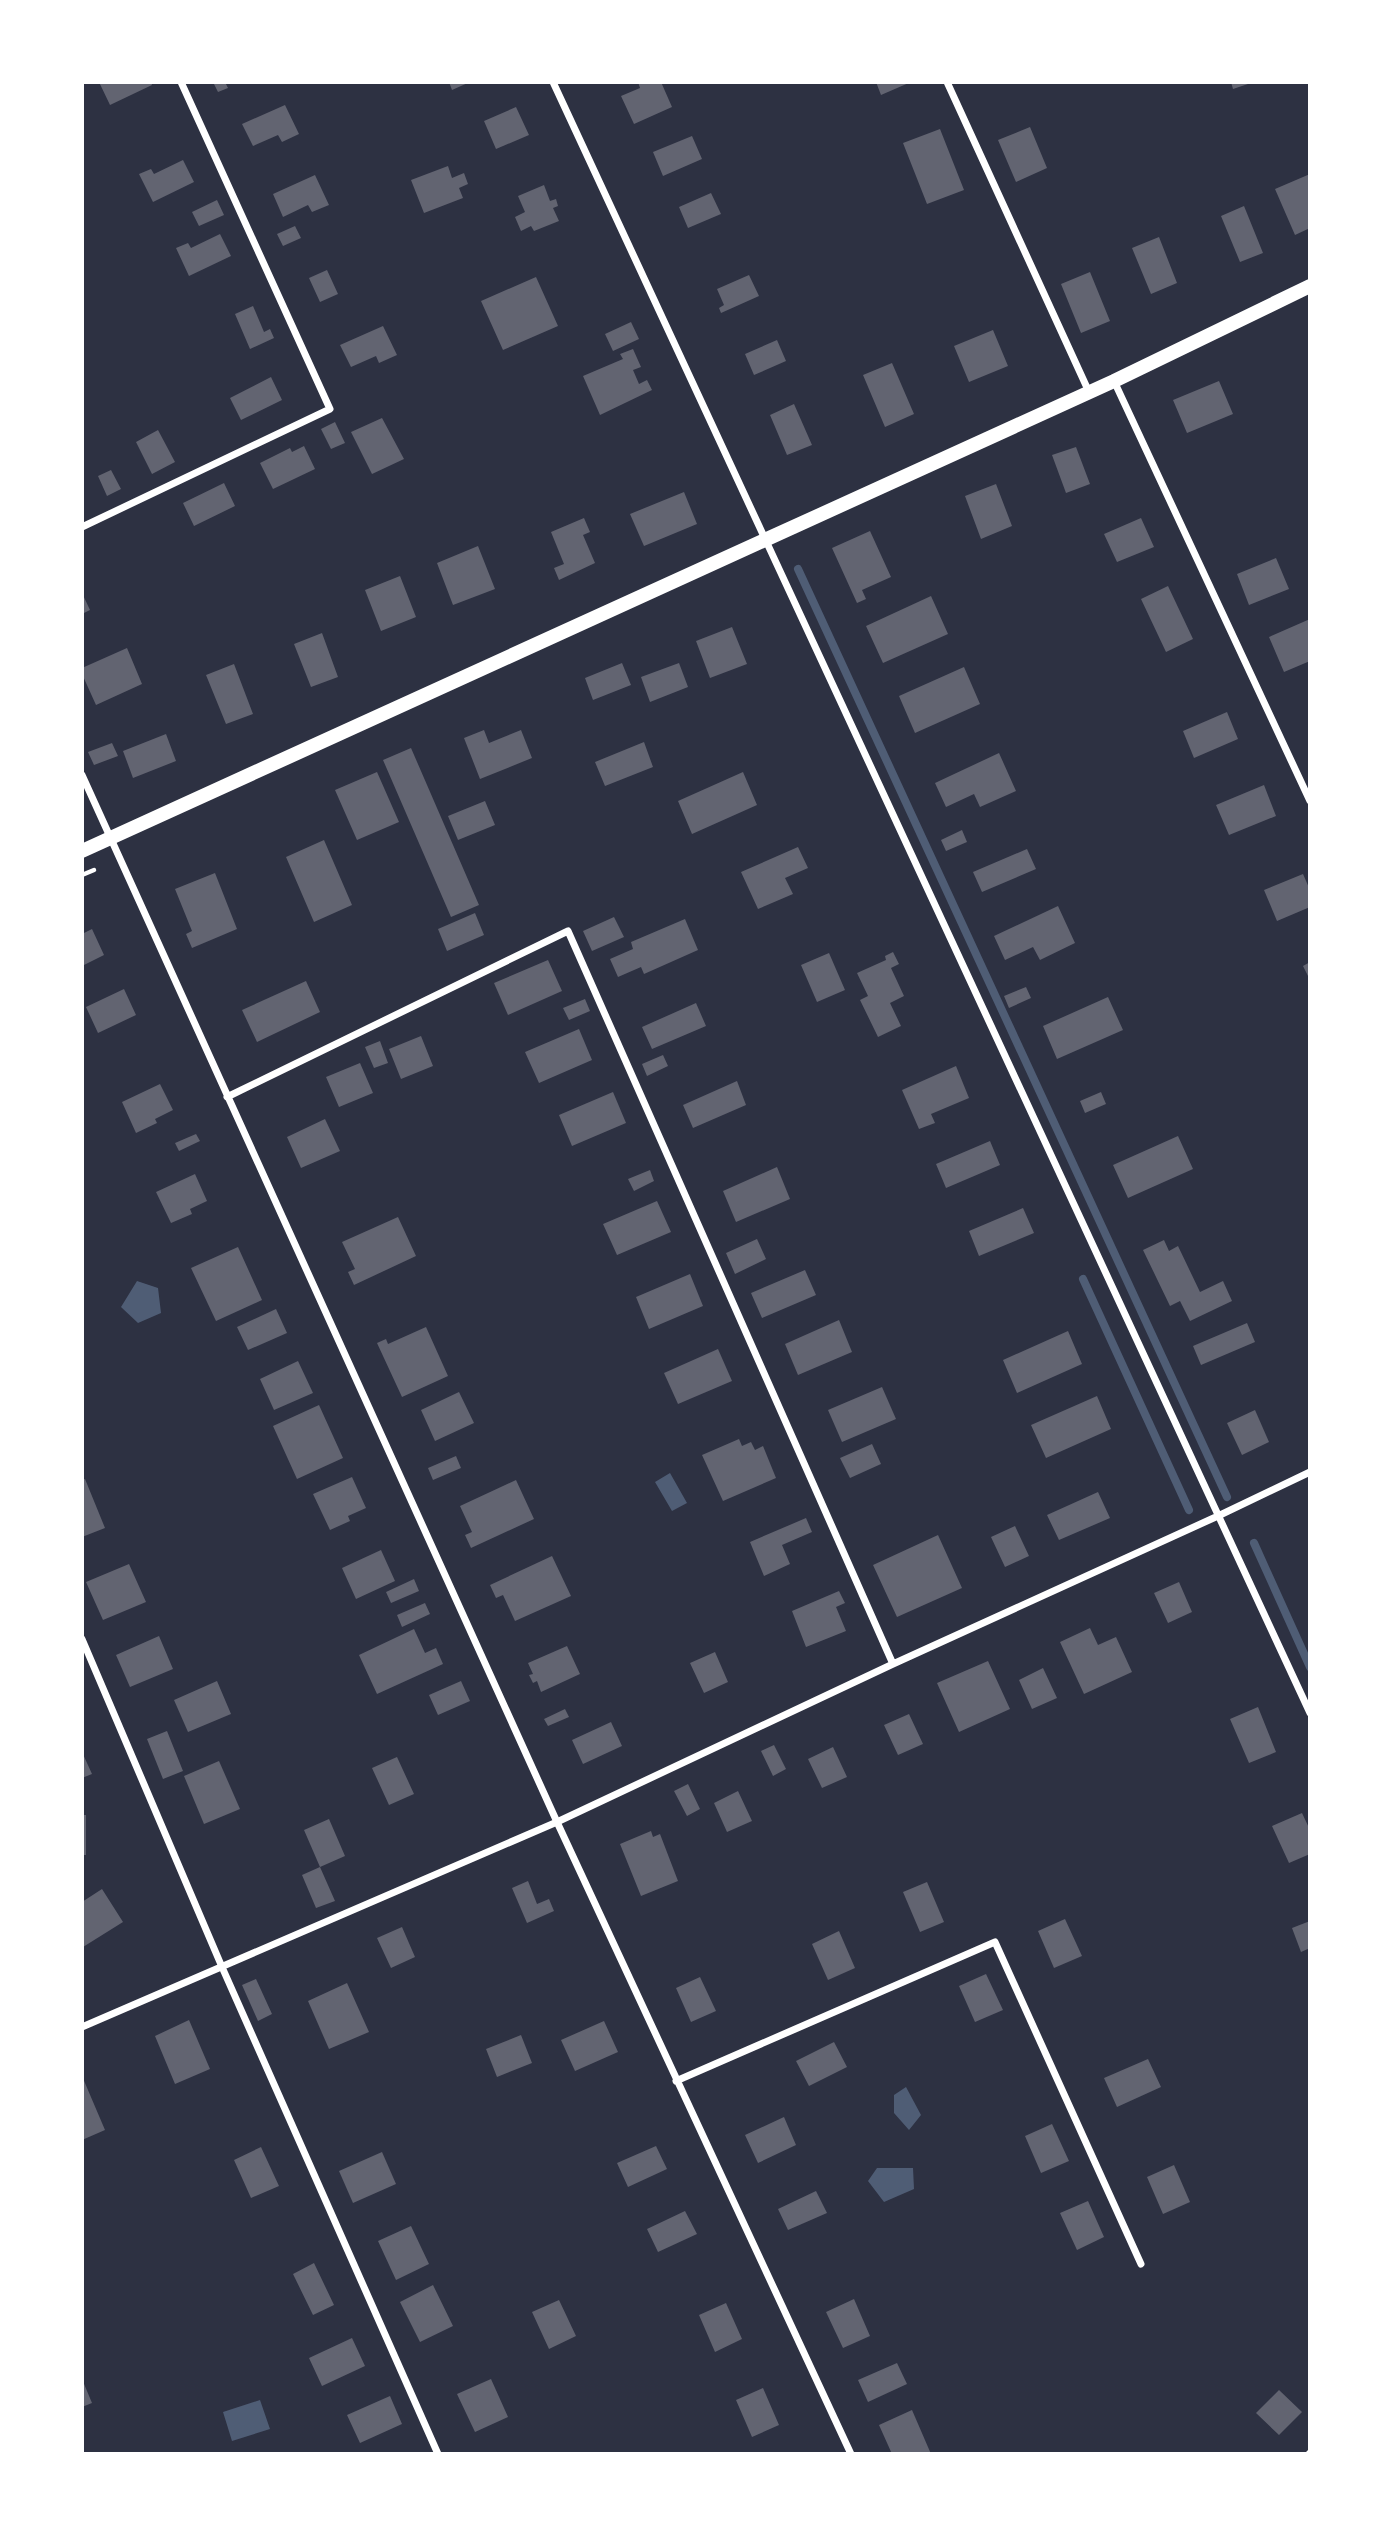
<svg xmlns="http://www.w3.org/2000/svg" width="1392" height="2536" font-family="'Sofia Sans Condensed',sans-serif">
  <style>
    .water { fill: #4f5d75 }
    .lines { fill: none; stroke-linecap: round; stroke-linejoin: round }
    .stream { stroke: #4f5d75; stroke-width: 8 }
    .building { fill: #626471 }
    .path { stroke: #fff; stroke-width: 4.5 }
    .minor { stroke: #fff; stroke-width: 7 }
    .secondary { stroke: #fff; stroke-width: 14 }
  </style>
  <rect width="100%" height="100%" fill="#2d3142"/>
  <path class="water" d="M137,1281L158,1288L161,1313L138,1323L121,1307Z
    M670,1473L687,1503L672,1511L655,1482Z
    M906,2087L921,2115L909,2130L894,2113V2095Z
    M877,2168H913L914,2189L884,2202L868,2181Z
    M260,2400L270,2429L232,2441L223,2412Z"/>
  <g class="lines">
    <path class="stream" d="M798,569L1227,1497
      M1083,1279L1189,1510
      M1254,1543L1310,1667"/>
  </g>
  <path class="building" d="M99,82H151L152,85L110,105Z
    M213,82H225L228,88L218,92Z
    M449,82H470L452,90Z
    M638,82H661L672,107L634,124L621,96L640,88Z
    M876,82H911L881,95Z
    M1231,82H1251V83L1233,89Z
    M285,105L299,134L282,142L278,135L253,146L242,124Z
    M516,107L529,135L496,149L484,121Z
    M1030,127L1047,168L1016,182L998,140Z
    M940,129L964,190L927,204L903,143Z
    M692,136L702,159L663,176L653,152Z
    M183,160L194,182L153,202L139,174L151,169L154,174Z
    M448,166L452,178L464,173L468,184L459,188L463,198L424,213L411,180Z
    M1310,174V228L1295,235L1275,189Z
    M315,175L329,205L312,212L308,205L283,217L273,194Z
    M544,185L550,201L556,199L558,206L553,208L559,221L534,231L531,226L521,231L515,217L525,212L518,196Z
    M711,193L721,214L688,228L679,207Z
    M217,200L224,215L199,226L192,212Z
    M1244,206L1263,253L1240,262L1221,216Z
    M295,226L301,238L283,246L277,234Z
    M220,234L231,256L189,276L176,248L188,243L191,248Z
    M1159,237L1177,283L1151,294L1132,248Z
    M327,270L338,294L320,302L309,278Z
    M1090,272L1110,321L1081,333L1061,284Z
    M749,275L759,296L721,313L719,308L724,305L717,289Z
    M536,277L558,326L503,350L481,301Z
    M253,306L264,332L270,329L274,338L250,349L235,314Z
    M631,322L639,339L613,351L605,334Z
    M383,326L397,355L379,363L376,356L351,367L340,345Z
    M993,330L1008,366L969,382L954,346Z
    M777,340L786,361L754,375L745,354Z
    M633,349L641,367L633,370L639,384L647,380L652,390L600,415L583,376L623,359L620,354Z
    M892,363L914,414L885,427L863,375Z
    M271,377L282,400L241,420L230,398Z
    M1219,381L1233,414L1187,433L1173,400Z
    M794,404L812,445L787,455L770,415Z
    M382,418L404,459L372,474L351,432Z
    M335,422L345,443L331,449L321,429Z
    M158,430L175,462L152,474L136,442Z
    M304,446L315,469L273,489L260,463L290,448L292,452Z
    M1076,447L1090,484L1066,493L1052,455Z
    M111,470L121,489L107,496L98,476Z
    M224,483L235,506L194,526L183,503Z
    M996,484L1012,526L981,539L965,496Z
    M684,492L697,524L644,546L630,514Z
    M584,518L590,532L583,535L595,563L559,580L554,568L564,564L551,532Z
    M1141,518L1154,547L1117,562L1104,534Z
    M870,531L891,577L862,590L866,599L857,603L832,548Z
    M478,546L495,589L453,605L437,563Z
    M1276,558L1289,589L1249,605L1237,574Z
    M400,576L416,617L381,631L365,590Z
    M1168,586L1193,639L1166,652L1141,599Z
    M82,593L90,610L82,614Z
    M931,596L948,634L883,663L866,626Z
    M1310,619V661L1284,672L1269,637Z
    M732,627L747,664L710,678L696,641Z
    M322,633L338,677L311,687L294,644Z
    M127,648L142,684L96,705L82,674V668Z
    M622,663L631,685L593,700L585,678Z
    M679,663L688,687L650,702L641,677Z
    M234,664L253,714L226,724L206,675Z
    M964,667L980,704L915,733L899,696Z
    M1227,712L1238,739L1194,758L1183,731Z
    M484,730L489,743L521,730L532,758L480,779L464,738Z
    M166,734L176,761L133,778L123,751Z
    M644,742L653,767L605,786L595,762Z
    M112,743L118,756L94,765L88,752Z
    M411,748L479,905L451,917L383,760Z
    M999,753L1016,791L980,807L974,794L946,807L935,783Z
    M377,772L399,822L357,840L335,790Z
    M743,772L757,805L692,834L678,801Z
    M1264,785L1276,816L1229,835L1216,805Z
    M485,801L495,825L458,840L448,816Z
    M962,830L967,842L946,851L941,840Z
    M324,840L352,905L314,922L286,857Z
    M798,847L808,868L785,878L793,894L758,909L741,872Z
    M1027,849L1036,869L982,892L973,872Z
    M215,873L237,929L192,948L186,934L192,931L175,889Z
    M1303,874L1310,890V907L1277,921L1264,890Z
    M1058,906L1075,943L1040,960L1033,947L1005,960L994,936Z
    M475,913L484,935L447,951L438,929Z
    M614,917L624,937L592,951L583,931Z
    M685,919L698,950L644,974L641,967L618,977L610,959L633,949L631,942Z
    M92,929L104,955L82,966V934Z
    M893,952L899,964L891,968L904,996L890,1003L901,1026L878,1037L860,1000L868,996L857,973L886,960L885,956Z
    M829,953L845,990L817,1002L801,965Z
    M548,960L562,991L508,1015L494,983Z
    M1310,962V980L1303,966Z
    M306,981L320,1012L257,1042L242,1010Z
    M1026,987L1031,998L1009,1008L1004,996Z
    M124,989L136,1015L98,1033L86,1007Z
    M1108,997L1123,1030L1057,1059L1043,1026Z
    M585,999L590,1011L569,1020L563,1008Z
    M696,1003L706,1026L652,1049L642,1027Z
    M579,1029L592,1060L539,1083L525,1052Z
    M421,1036L433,1066L401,1079L389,1049Z
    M380,1041L388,1063L374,1068L365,1047Z
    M663,1055L668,1066L647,1076L642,1064Z
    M360,1063L373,1093L339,1107L326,1077Z
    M956,1066L969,1098L931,1114L935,1123L919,1129L902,1090Z
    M737,1081L746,1105L693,1128L683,1105Z
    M160,1084L173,1110L155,1119L157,1123L136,1133L122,1102Z
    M613,1092L626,1123L572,1146L559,1115Z
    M1101,1092L1106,1104L1085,1113L1080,1101Z
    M325,1119L340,1151L301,1168L287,1137Z
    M196,1134L200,1141L179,1151L175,1143Z
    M1178,1136L1193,1169L1128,1198L1113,1165Z
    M990,1141L1000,1165L946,1188L936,1164Z
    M777,1167L790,1199L736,1222L723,1191Z
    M650,1170L654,1181L634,1191L628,1179Z
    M195,1174L207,1201L190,1209L192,1214L171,1223L156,1192Z
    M657,1201L671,1232L617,1255L603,1224Z
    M1023,1208L1034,1233L979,1256L969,1231Z
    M398,1217L416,1256L354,1285L348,1272L355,1269L342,1242Z
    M757,1239L766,1259L735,1274L726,1253Z
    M1164,1240L1169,1251L1178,1246L1200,1292L1223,1281L1232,1301L1190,1321L1180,1301L1170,1306L1143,1250Z
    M238,1247L262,1300L216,1321L191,1268Z
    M805,1270L816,1295L762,1318L751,1293Z
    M690,1274L703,1306L649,1329L636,1297Z
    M276,1309L287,1333L248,1350L237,1327Z
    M839,1320L852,1352L798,1375L785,1344Z
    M1247,1323L1255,1342L1201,1365L1193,1346Z
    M426,1327L448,1376L402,1397L377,1343L386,1339L388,1344Z
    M1068,1331L1082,1364L1017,1393L1003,1360Z
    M718,1349L732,1381L678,1404L664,1373Z
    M298,1361L313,1393L274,1410L260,1379Z
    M882,1387L896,1419L842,1442L828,1410Z
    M459,1392L474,1423L435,1441L421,1410Z
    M1097,1396L1111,1429L1046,1458L1031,1425Z
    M319,1405L343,1458L297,1479L273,1426Z
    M1255,1410L1269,1442L1242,1455L1227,1423Z
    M739,1439L742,1446L751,1442L755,1450L763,1446L776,1478L723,1501L702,1455Z
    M872,1444L881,1464L850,1478L840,1458Z
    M456,1456L461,1468L433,1480L428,1468Z
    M352,1477L366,1508L348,1516L350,1521L330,1530L313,1494Z
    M85,1479L105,1528L82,1537V1480Z
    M516,1480L534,1519L471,1548L465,1535L472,1532L460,1506Z
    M1098,1492L1110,1518L1059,1540L1047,1515Z
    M806,1518L812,1532L782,1545L790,1564L764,1576L750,1542Z
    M1015,1526L1029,1556L1005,1567L991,1537Z
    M938,1535L962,1588L897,1617L873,1565Z
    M381,1550L395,1581L356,1599L342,1568Z
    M552,1556L571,1596L515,1621L503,1595L496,1598L490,1585Z
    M129,1564L146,1602L103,1620L86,1582Z
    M414,1579L419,1591L391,1603L386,1592Z
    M1179,1582L1192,1612L1168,1623L1154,1593Z
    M839,1591L845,1603L836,1607L846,1631L806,1647L792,1611Z
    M425,1603L430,1614L402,1627L397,1615Z
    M1090,1628L1098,1645L1116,1637L1132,1672L1084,1694L1060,1642Z
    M414,1629L425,1653L436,1648L443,1664L377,1694L359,1655Z
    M159,1636L173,1669L130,1687L116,1655Z
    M567,1646L580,1674L541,1692L537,1681L533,1683L529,1675L533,1674L528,1663Z
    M715,1652L728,1682L704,1693L690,1663Z
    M988,1661L1010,1709L959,1732L937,1683Z
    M1043,1668L1057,1698L1032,1709L1019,1680Z
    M217,1681L231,1714L188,1732L174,1700Z
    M461,1681L470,1701L438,1715L429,1695Z
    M1258,1707L1276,1752L1249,1763L1230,1719Z
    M565,1709L569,1717L548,1726L544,1719Z
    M909,1714L923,1744L898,1755L884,1725Z
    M611,1722L622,1746L583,1764L572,1740Z
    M167,1731L183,1771L163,1779L147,1739Z
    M774,1745L786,1769L773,1776L761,1751Z
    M833,1747L847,1777L822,1788L808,1759Z
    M82,1752L92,1774L82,1778Z
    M397,1757L414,1794L389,1805L372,1768Z
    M219,1761L240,1809L204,1824L184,1776Z
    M688,1784L700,1809L687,1816L674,1791Z
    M738,1791L752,1821L727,1832L714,1803Z
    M1302,1813L1310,1830V1854L1289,1863L1272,1826Z
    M82,1815H86V1855H82Z
    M329,1819L345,1856L320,1867L304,1830Z
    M651,1831L653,1837L660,1834L678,1881L641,1896L620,1844Z
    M320,1867L335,1901L316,1908L302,1875Z
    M528,1881L537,1904L549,1899L554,1911L527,1923L512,1888Z
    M927,1882L944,1922L920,1932L903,1892Z
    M102,1889L123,1922L83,1947L82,1902Z
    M1065,1919L1082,1956L1054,1968L1038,1931Z
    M1310,1921V1948L1301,1952L1292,1928Z
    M402,1927L415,1957L391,1968L377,1938Z
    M839,1931L855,1968L828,1980L812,1944Z
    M986,1974L1003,2010L975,2022L959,1986Z
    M700,1977L716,2011L691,2022L676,1988Z
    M256,1979L272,2014L258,2021L242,1985Z
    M347,1983L369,2032L329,2049L308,2001Z
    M189,2020L210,2069L175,2084L155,2036Z
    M604,2021L618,2052L575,2071L561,2040Z
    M521,2035L532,2063L497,2077L486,2049Z
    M834,2042L847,2067L809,2086L796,2061Z
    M1148,2059L1161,2087L1117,2107L1104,2078Z
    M82,2076L105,2130L82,2140Z
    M784,2117L796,2145L758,2163L745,2135Z
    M1052,2124L1069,2161L1041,2173L1025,2136Z
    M656,2146L667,2169L628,2187L617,2163Z
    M261,2147L279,2186L251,2198L234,2160Z
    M382,2152L396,2184L353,2203L339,2171Z
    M1174,2165L1190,2202L1163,2214L1147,2177Z
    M816,2191L827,2213L788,2230L778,2209Z
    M1088,2201L1104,2237L1077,2250L1060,2213Z
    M685,2211L697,2234L658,2252L647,2229Z
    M411,2226L429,2264L396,2280L378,2241Z
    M314,2263L334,2305L313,2315L293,2274Z
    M433,2285L453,2326L420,2342L400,2302Z
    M854,2299L870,2336L843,2348L826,2312Z
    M559,2300L576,2336L549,2349L532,2312Z
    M726,2303L742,2339L715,2352L699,2315Z
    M352,2338L365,2366L322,2386L309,2358Z
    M897,2363L907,2384L868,2402L858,2380Z
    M82,2379L92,2403L82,2407Z
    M491,2379L508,2417L475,2432L457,2394Z
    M763,2388L779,2425L752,2437L736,2400Z
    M1279,2390L1302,2412L1279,2435L1256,2413Z
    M390,2396L402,2424L360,2443L347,2415Z
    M912,2410L931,2454H892L879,2425Z"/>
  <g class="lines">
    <path class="path" d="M82,875L94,870"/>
    <path class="minor" d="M553,82L1310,1713
      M947,82L1089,392
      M1114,381L1310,801
      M82,527L330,409L181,82
      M82,775L557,1822L851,2454
      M227,1097L568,931L893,1664
      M82,1639L222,1967L438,2454
      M82,2027L557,1822L893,1664L1218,1516L1310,1472
      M676,2081L995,1942L1141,2264
      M1309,2454L1310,2453"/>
    <path class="secondary" d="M82,851L1114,381L1310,286"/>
  </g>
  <rect width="1392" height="2536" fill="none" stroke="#ffffff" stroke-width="168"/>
</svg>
